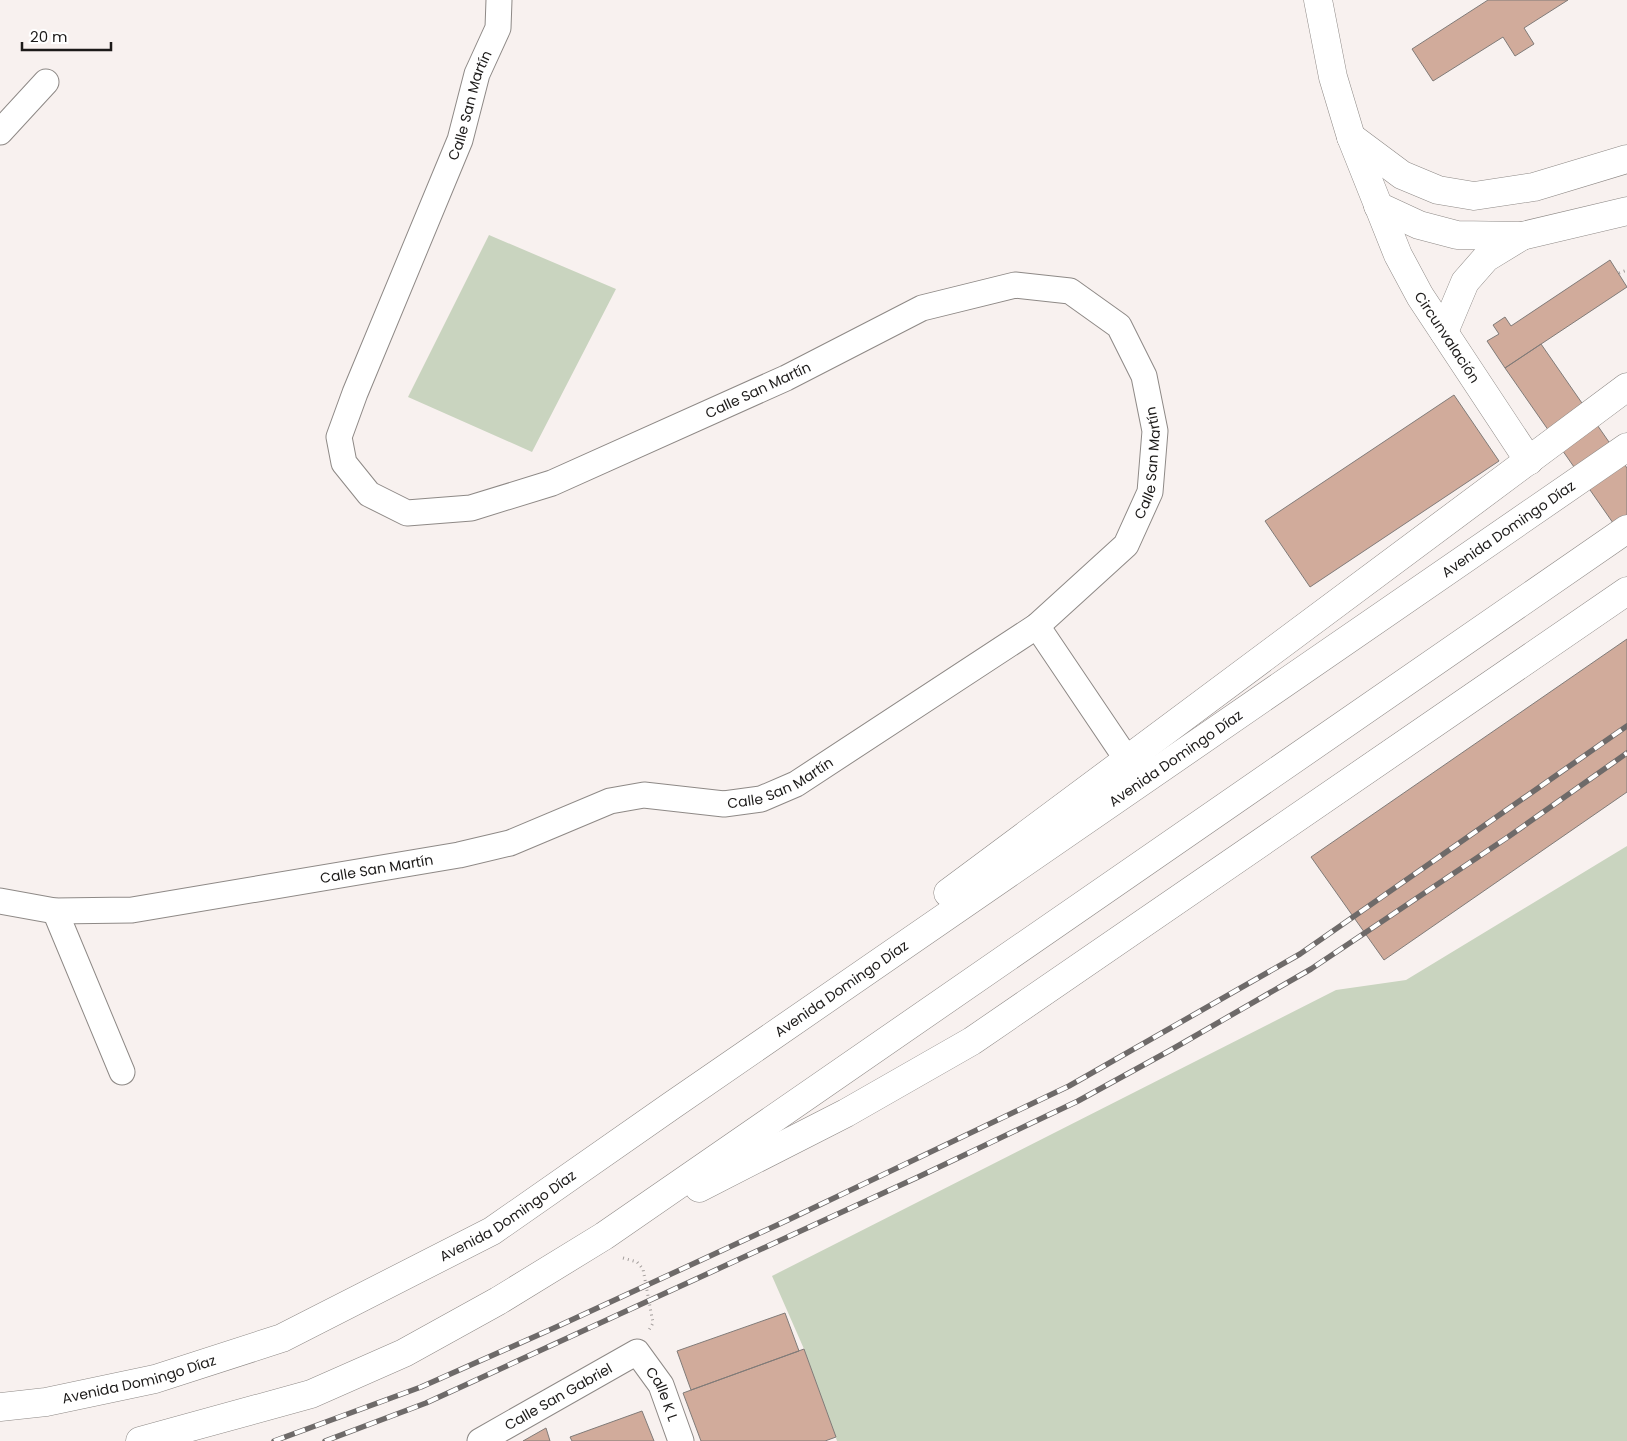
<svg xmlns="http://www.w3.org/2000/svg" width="1627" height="1441" font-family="Poppins,sans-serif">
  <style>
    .green { fill: #c9d4bf }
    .building { fill: #d1ab9b; stroke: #807b78 }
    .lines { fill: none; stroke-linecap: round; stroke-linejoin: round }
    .street-casing { stroke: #8e8986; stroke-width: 27 }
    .secondary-casing { stroke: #8e8986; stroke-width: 29 }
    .primary-casing { stroke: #8e8986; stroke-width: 29 }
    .path { stroke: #a19c9a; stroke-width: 3; stroke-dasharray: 1 4; stroke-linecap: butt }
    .street { stroke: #fff; stroke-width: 25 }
    .secondary { stroke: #fff; stroke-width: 28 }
    .primary { stroke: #fff; stroke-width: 28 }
    .rail-casing { stroke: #6e6a69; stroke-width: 5.5 }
    .rail { stroke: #fff; stroke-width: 4; stroke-dasharray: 11; stroke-linecap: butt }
    .labels { text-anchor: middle; stroke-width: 5; stroke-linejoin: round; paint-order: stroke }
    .street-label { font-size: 14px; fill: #1c1a19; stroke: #fff }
  </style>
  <rect width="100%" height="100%" fill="#f8f1ef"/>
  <path class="green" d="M489,235L616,289L532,452L408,397Z
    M1627,846V1441H837L804,1349L772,1276L1336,990L1406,980Z"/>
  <path class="building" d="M1488,0H1568L1524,28L1534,44L1515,56L1503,37L1433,81L1412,49Z
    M1610,260L1627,287L1505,368L1487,341L1499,334L1493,325L1505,317L1511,326Z
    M1541,344L1627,468V543L1505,368Z
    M1454,395L1499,461L1310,587L1265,521Z
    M1627,639V792L1384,960L1311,857Z
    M785,1313L799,1351L691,1390L677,1351Z
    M804,1349L836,1437L825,1441H701L683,1393Z
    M642,1411L654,1441H572L570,1437Z
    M546,1428L550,1441H523Z"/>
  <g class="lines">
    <defs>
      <g id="street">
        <path d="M0,132L46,82"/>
        <path d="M1037,626L1128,761"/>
        <path id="s1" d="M0,901L55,911L132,910L459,855L510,843L610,801L644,795L724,804L761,799L796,784L1037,626L1126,545L1150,492L1155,431L1144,376L1119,326L1070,291L1015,285L922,308L786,378L552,483L471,508L407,513L369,494L344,463L339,437L355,393L460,140L477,74L498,28L499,0"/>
        <path d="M55,911L122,1072"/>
        <path id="s2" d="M480,1441L637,1352L661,1385L681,1441"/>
      </g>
      <g id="secondary">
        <path id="s3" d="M1318,0L1333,77L1351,137L1398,255L1420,296L1529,461"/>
        <path d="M1351,137L1402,175L1438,190L1474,196L1534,187L1627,159"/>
        <path d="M1378,206L1419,225L1457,235L1522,236L1627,211"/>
        <path d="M1444,332L1465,282L1486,258L1522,236"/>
      </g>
      <g id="primary">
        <path d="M948,893L1627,387"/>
        <path d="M699,1188L846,1113L972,1041L1627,591"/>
        <path id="s4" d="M0,1407L46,1402L155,1379L282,1338L492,1231L671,1106L1627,447"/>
        <path d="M140,1441L311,1394L404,1353L498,1301L604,1236L1627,529"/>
      </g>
    </defs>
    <use href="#street" class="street-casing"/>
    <use href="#secondary" class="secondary-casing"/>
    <use href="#primary" class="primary-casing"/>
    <path class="path" d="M1619,273L1627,270
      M623,1258L637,1262L643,1269L653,1323L649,1330"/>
    <use href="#street" class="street"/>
    <use href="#secondary" class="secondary"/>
    <use href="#primary" class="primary"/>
    <defs>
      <path id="rail" d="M274,1441L421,1387L554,1328L788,1220L1069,1086L1300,954L1627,726
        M325,1441L426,1403L916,1178L1078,1101L1169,1051L1311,969L1508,837L1627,753"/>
    </defs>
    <use href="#rail" class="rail-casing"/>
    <use href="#rail" class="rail"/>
  </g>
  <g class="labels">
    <g class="street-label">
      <text dy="5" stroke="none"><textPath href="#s1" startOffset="2691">Calle San Martín</textPath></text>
      <text dy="5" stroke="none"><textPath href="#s3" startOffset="364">Circunvalación</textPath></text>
      <text transform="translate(758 390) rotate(-25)" y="5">Calle San Martín</text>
      <text dy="5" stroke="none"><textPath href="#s1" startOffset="1311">Calle San Martín</textPath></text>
      <text dy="5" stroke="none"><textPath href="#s4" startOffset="1762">Avenida Domingo Díaz</textPath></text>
      <text dy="5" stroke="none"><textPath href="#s4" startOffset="1358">Avenida Domingo Díaz</textPath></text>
      <text dy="5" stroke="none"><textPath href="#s1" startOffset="801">Calle San Martín</textPath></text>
      <text dy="5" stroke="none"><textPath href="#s1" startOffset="381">Calle San Martín</textPath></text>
      <text dy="5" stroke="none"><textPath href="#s4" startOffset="952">Avenida Domingo Díaz</textPath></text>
      <text dy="5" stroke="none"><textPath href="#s4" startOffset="548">Avenida Domingo Díaz</textPath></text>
      <text dy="5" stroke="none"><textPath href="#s4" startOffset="142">Avenida Domingo Díaz</textPath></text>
      <text dy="5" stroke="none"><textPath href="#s2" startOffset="230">Calle K L</textPath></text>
      <text dy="5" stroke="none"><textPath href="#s2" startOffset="90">Calle San Gabriel</textPath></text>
    </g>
  </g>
  <path d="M22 42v8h89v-8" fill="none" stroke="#1c1a19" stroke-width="2.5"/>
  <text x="30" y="42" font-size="15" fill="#1c1a19" stroke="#ffffff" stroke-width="4" paint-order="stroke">20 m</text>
</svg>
